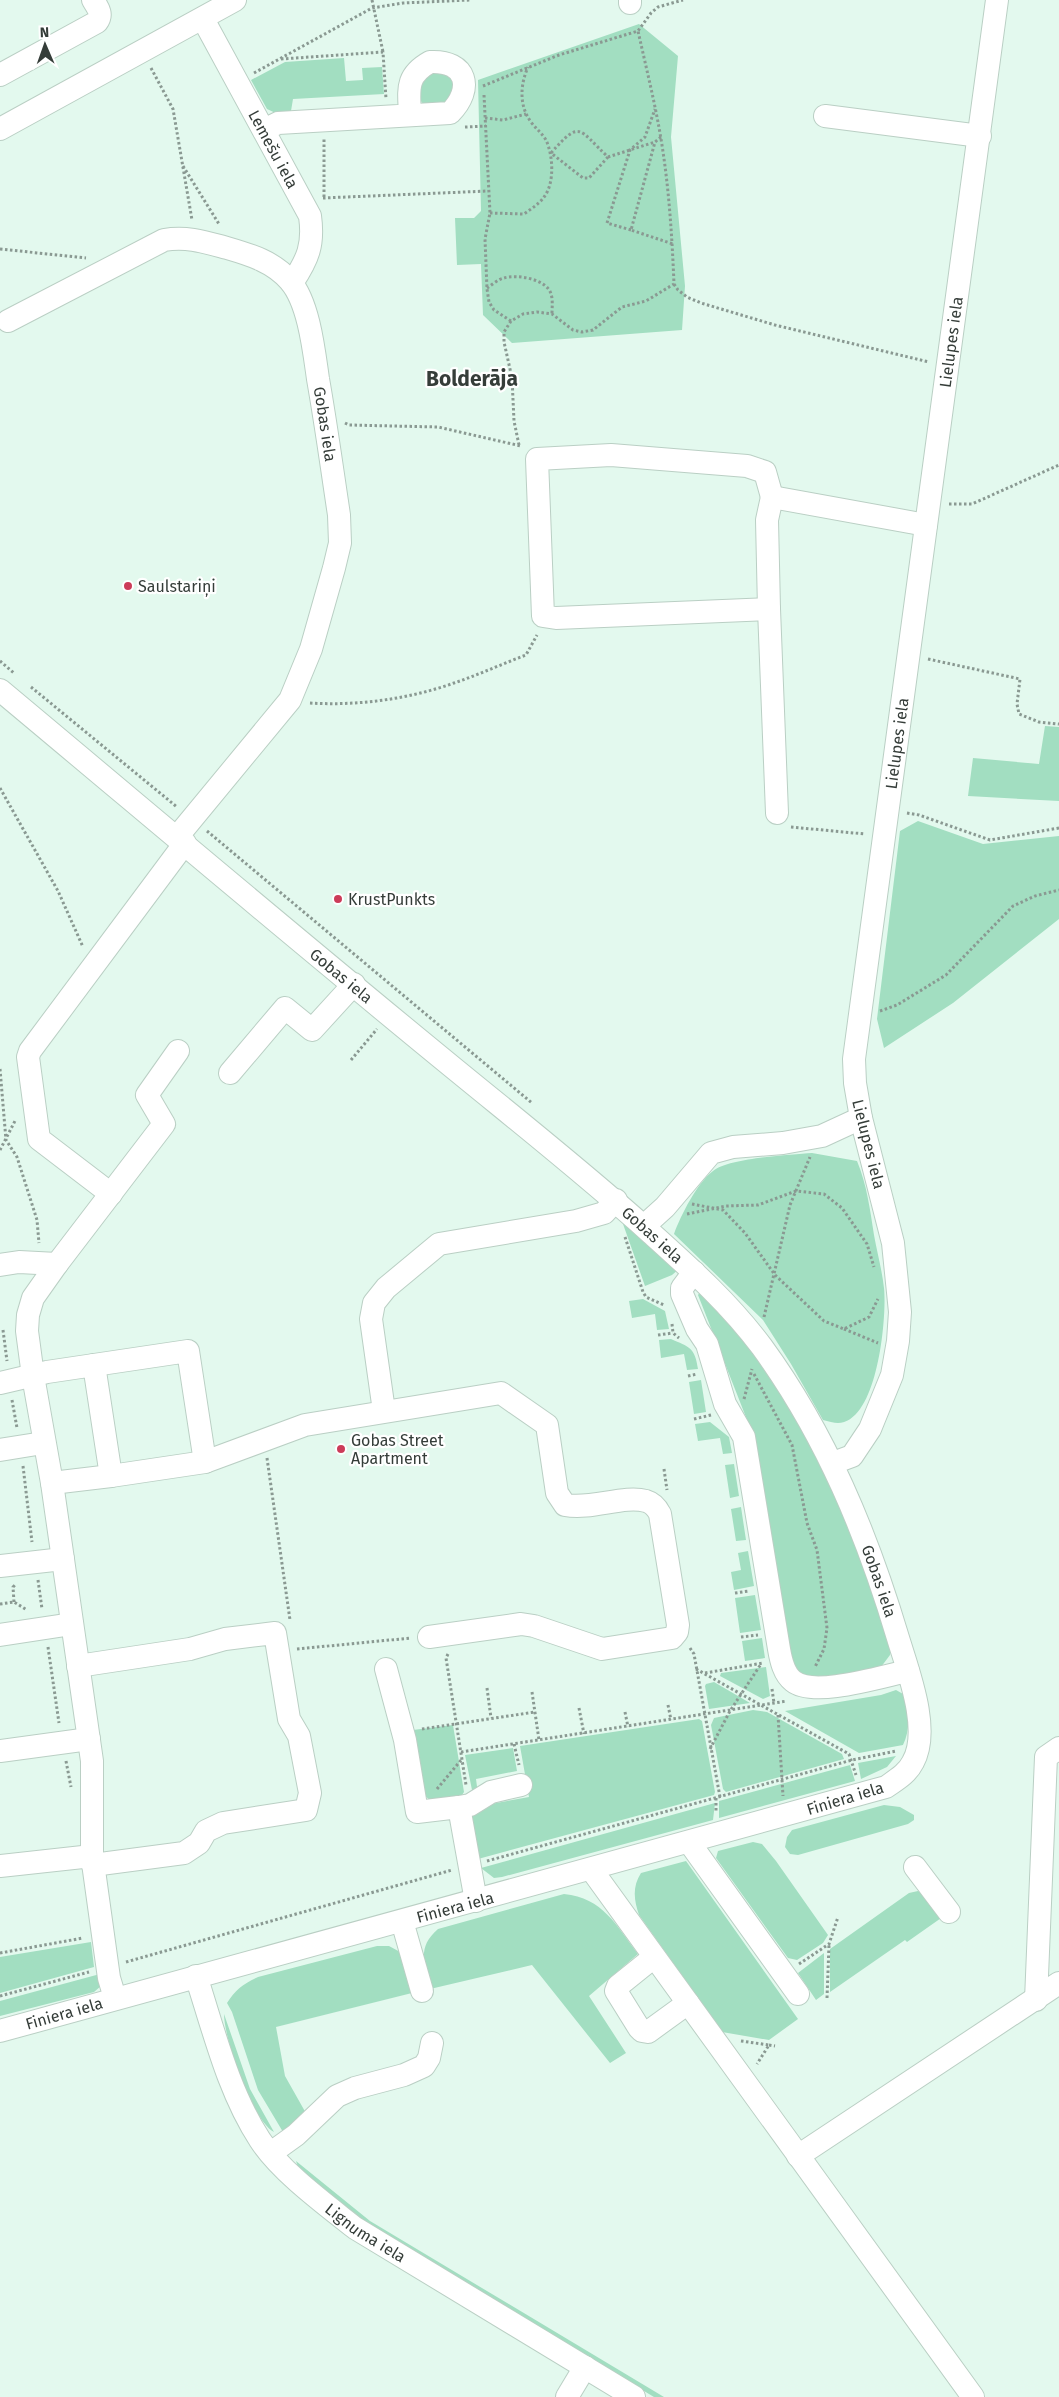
<svg xmlns="http://www.w3.org/2000/svg" width="1059" height="2397" font-family="'Fira Sans',sans-serif">
  <style>
    .green { fill: #a2dec1 }
    .lines { fill: none; stroke-linecap: round; stroke-linejoin: round }
    .minor-casing { stroke: #bacfc4; stroke-width: 24 }
    .path { stroke: #8a9992; stroke-width: 3; stroke-dasharray: 2.5 2.5; stroke-linecap: butt }
    .minor { stroke: #fff; stroke-width: 22 }
    .poi-dot { fill: #cc3c59; stroke: #fff; stroke-width: 2 }
    .labels { text-anchor: middle; stroke-width: 4.5; stroke-linejoin: round; paint-order: stroke }
    .street-label { font-size: 16px; fill: #353d39; stroke: #fff }
    .poi-label { font-size: 16px; fill: #353d39; stroke: #fff; text-anchor: start }
    .district-label { font-size: 21px; font-weight: bold; fill: #353d39; stroke: #fff }
  </style>
  <rect width="100%" height="100%" fill="#e3f9ee"/>
  <path class="green" d="M639,24L678,56L671,137L685,286L682,330L512,343L483,315L481,264L457,265L455,218H474L481,211L478,80Z
    M344,58L346,81L363,80L362,68L382,67L384,94L293,99L291,111L282,116L267,109L251,80L285,62Z
    M429,69L456,78L451,105H424L420,100L418,80Z
    M1045,726L1059,727V801L968,796L973,758L1039,764Z
    M918,821L983,844L1059,836V919L953,1003L884,1048L877,1019L900,831Z
    M812,1153L857,1161C867,1185 870,1210 874,1235C877,1252 882,1270 884,1288C887,1316 878,1422 838,1423C834,1423 828,1421 823,1420L791,1364L763,1320L674,1234C681,1215 697,1183 713,1171C729,1158 789,1155 812,1153Z
    M623,1224L629,1225L679,1269L672,1275L645,1286Z
    M700,1292L704,1293L763,1365L809,1440L843,1511L892,1646L890,1655L878,1671L815,1681L792,1668L753,1435L698,1295Z
    M643,1299L665,1311L669,1329L657,1330L655,1314L632,1318L629,1301Z
    M671,1339C689,1347 695,1347 698,1369L687,1370L684,1354L661,1358L659,1340Z
    M701,1380L706,1412L694,1414L689,1382Z
    M710,1422L729,1437L732,1453L723,1454L720,1438L698,1441L695,1424Z
    M734,1464L739,1496L730,1498L725,1465Z
    M741,1507L746,1540L736,1541L731,1509Z
    M748,1551L754,1586L734,1590L731,1572L741,1570L738,1553Z
    M755,1595L761,1630L740,1633L735,1598Z
    M762,1638L765,1658L745,1661L742,1641Z
    M766,1667L770,1696L763,1699L720,1676L721,1673Z
    M714,1682L750,1703L709,1709L705,1686L706,1684Z
    M896,1690L903,1694C909,1710 911,1729 903,1745L859,1753L785,1711L881,1695Z
    M753,1710L767,1712L842,1754L844,1759L726,1792L723,1789L711,1725L714,1718Z
    M699,1719L702,1721L715,1792L714,1795L478,1859L471,1816L480,1806L529,1797L520,1746Z
    M453,1725L464,1792L460,1798L431,1801L424,1795L413,1730Z
    M513,1748L517,1771L476,1779L478,1794L473,1795L465,1755Z
    M896,1756L887,1767L861,1779L858,1763Z
    M850,1765L855,1781L719,1818V1801Z
    M715,1803L713,1820L502,1877L494,1878L481,1868Z
    M884,1805L900,1807L914,1815V1820L908,1824L798,1855L790,1854L785,1847L787,1837L792,1830Z
    M753,1842L762,1844L776,1861L828,1935L823,1943L797,1960L788,1958L716,1858L718,1851Z
    M686,1861L798,2019L769,2040L722,2032L639,1915C634,1900 632,1887 641,1873Z
    M918,1891L925,1894L944,1916L907,1942L905,1940L830,1992V1949L909,1893Z
    M564,1894C603,1898 616,1925 638,1954L589,1996L626,2053L610,2063L532,1965L430,1989C425,1964 416,1948 438,1929Z
    M91,1942L94,1967L0,1993V1957Z
    M377,1946H389L402,1953L416,1992L276,2027L285,2076L307,2115L283,2132L258,2090L232,2012L227,2003C235,1990 244,1983 258,1977Z
    M824,1953V1994L816,2000L798,1973Z
    M100,1974L101,1986L94,1992L0,2016V2001Z
    M224,2014L250,2089L274,2132C252,2120 224,2039 224,2014Z
    M296,2161L370,2221L664,2397H654L367,2225L298,2167Z"/>
  <g class="lines">
    <defs>
      <g id="minor">
        <path d="M630,0V3"/>
        <path id="s1" d="M203,19L310,216C314,245 308,259 292,283"/>
        <path d="M0,75L97,22C103,14 98,8 93,0"/>
        <path d="M825,116L980,136"/>
        <path d="M0,129L235,0"/>
        <path d="M264,130L278,123L450,113C474,89 467,60 430,62C405,76 409,90 410,115"/>
        <path id="s2" d="M8,321L164,240C187,236 205,242 227,248C251,255 274,262 290,281C309,303 314,351 318,379C326,424 332,469 339,515L340,543L334,568L311,649L290,700L177,837"/>
        <path d="M769,609L556,618L543,616L537,459L611,455L747,466L765,472L772,497"/>
        <path id="s3" d="M0,690C152,817 303,945 456,1070C522,1124 589,1177 652,1234C692,1270 730,1304 762,1347C826,1435 867,1534 898,1638C908,1671 931,1730 913,1762C907,1774 896,1780 886,1787L0,2031"/>
        <path d="M777,813L769,609L767,520L772,497L926,525"/>
        <path d="M230,1073L285,1008L312,1030L354,984"/>
        <path d="M111,1194L39,1139L28,1057L30,1051L185,843"/>
        <path d="M644,1226L665,1207L711,1153L733,1147L783,1143L822,1136L861,1118"/>
        <path d="M0,1265L19,1262L57,1264"/>
        <path d="M694,1272L682,1288V1294L697,1329L707,1344L725,1404L744,1437L779,1649C781,1661 784,1674 793,1681C814,1698 883,1676 908,1671"/>
        <path d="M94,1365L188,1351L205,1462"/>
        <path d="M0,1383L47,1372L94,1365L111,1476L205,1462L305,1425L501,1393L547,1425L557,1493L565,1505C592,1510 623,1495 646,1501C653,1503 657,1508 660,1514L678,1625L677,1632L672,1638L602,1649L534,1626L521,1624L429,1637"/>
        <path d="M384,1411L371,1319L374,1303L386,1288L439,1244L576,1221L604,1213L616,1200"/>
        <path d="M0,1450L43,1443"/>
        <path id="s4" d="M833,1463L852,1456L870,1429L892,1375L898,1341L900,1312L893,1243L861,1118L855,1083L854,1059L997,0"/>
        <path d="M52,1483L111,1476"/>
        <path d="M0,1566L63,1559"/>
        <path d="M0,1635L72,1624"/>
        <path d="M78,1666L190,1649L225,1639L275,1633L289,1719L299,1736L310,1793L306,1810L223,1823L206,1831L199,1843L184,1853L93,1865"/>
        <path d="M386,1669L405,1740L417,1812L459,1807L476,1901"/>
        <path d="M0,1751L89,1739"/>
        <path d="M459,1807L470,1805L491,1792L521,1785"/>
        <path d="M689,1842L798,1994"/>
        <path d="M0,1866L92,1856"/>
        <path d="M915,1867L949,1912"/>
        <path d="M591,1869L973,2397"/>
        <path d="M402,1921L422,1991"/>
        <path d="M654,1957L618,1986L616,1991L639,2028L642,2031L648,2032L688,2003"/>
        <path id="s5" d="M196,1976C214,2031 228,2091 260,2140C281,2172 325,2204 355,2228L634,2397"/>
        <path d="M115,1998L109,1978L92,1856V1761L52,1483L33,1376L27,1331L28,1315L33,1298L57,1264L164,1124L147,1095L178,1051"/>
        <path d="M1036,2000L1046,1757L1059,1748"/>
        <path d="M271,2153L296,2135L337,2096L355,2088L404,2075L424,2066L429,2058L432,2043"/>
        <path d="M798,2156L1059,1983"/>
        <path d="M567,2397L585,2367"/>
      </g>
    </defs>
    <use href="#minor" class="minor-casing"/>
    <path class="path" d="M372,0L383,52
      M281,59L383,52L386,99
      M151,68L173,109L192,220
      M254,73L372,8L403,3L470,0
      M483,86L559,55L638,31L651,13L658,7L683,0
      M484,95L490,213L485,239L487,289L489,302L494,310L511,321
      M485,118L503,120L526,114
      M465,127L486,126
      M661,137L655,142L631,230L673,244
      M608,157L589,178H583L551,153C581,119 578,129 608,157L655,142
      M183,166L219,224
      M324,197V138
      M323,198L488,191
      M490,213L524,214C531,209 539,204 544,197C555,183 553,155 546,140C542,133 536,129 531,122C519,106 520,85 528,67
      M631,230L607,223L630,150L645,137L655,109
      M0,249L86,258
      M674,284L678,290L687,297L701,303L775,325L929,362
      M487,288C492,285 498,279 504,278C517,274 547,279 551,294C553,300 552,307 552,314
      M345,423L349,425L438,427L521,446
      M519,445L514,421L512,378L504,342V332L511,321L523,314L537,312L552,314L573,330L582,332L593,330L622,307L646,301L674,284C672,236 669,187 661,139C655,103 646,67 638,31
      M949,504H972L1059,465
      M928,659L1020,679L1017,704L1019,714L1039,722L1059,724
      M0,661L15,674
      M31,687L177,807
      M310,703C358,706 409,699 454,683C478,675 502,664 526,655L537,635
      M0,788L58,891L83,947
      M907,813L919,815L990,840L1059,828
      M791,827L865,834
      M207,831L532,1103
      M880,1011L897,1005L946,975L1013,906L1035,896L1059,890
      M351,1060L377,1029
      M0,1069L6,1140L17,1157L37,1220L39,1243
      M0,1150L16,1119
      M692,1204L723,1210L745,1233L775,1275L824,1321L844,1329L869,1317L878,1299
      M687,1214L726,1206L758,1205L796,1191L824,1194L842,1208L867,1244L874,1267
      M625,1237L643,1292L646,1297L664,1305
      M764,1317L790,1205L810,1157
      M672,1324L673,1333L679,1338
      M844,1329L878,1343
      M3,1330L7,1361
      M658,1335L673,1333
      M754,1374L792,1445L807,1523L817,1550L827,1628L824,1649L815,1667
      M688,1376L697,1374
      M744,1399L752,1369
      M12,1400L17,1428
      M694,1419L711,1415
      M267,1458L290,1620
      M23,1466L32,1542
      M664,1469L667,1490
      M38,1580L42,1609
      M735,1593L749,1591
      M14,1602L13,1587L16,1584
      M0,1604L14,1602L27,1610
      M741,1637L758,1635
      M48,1647L59,1723
      M690,1648L694,1654L720,1797
      M297,1649L411,1638
      M448,1654L446,1658L466,1785
      M696,1669L849,1754L856,1775
      M705,1673L763,1663
      M487,1688L491,1718
      M772,1689L774,1703
      M532,1692L539,1740
      M668,1705L671,1720
      M579,1708L584,1734
      M625,1712L628,1727
      M778,1715L783,1796
      M422,1729L535,1712
      M514,1744L519,1765
      M710,1749L730,1711L761,1664
      M461,1752L787,1701
      M66,1761L71,1787
      M437,1789L462,1759
      M716,1798V1813
      M487,1861L852,1760L896,1751
      M0,1953L83,1938
      M126,1962L452,1870
      M799,1964L829,1944L838,1917
      M0,1996L89,1972
      M827,1998L829,1945
      M741,2041L769,2045L757,2064
      M769,2045L775,2046"/>
    <use href="#minor" class="minor"/>
  </g>
  <g class="poi-dot">
    <circle cx="128" cy="586" r="5"/>
    <circle cx="338" cy="899" r="5"/>
    <circle cx="341" cy="1449" r="5"/>
  </g>
  <g class="labels">
    <g class="street-label">
      <text dy="6" stroke="none"><textPath href="#s1" startOffset="148">Lemešu iela</textPath></text>
      <text dy="6" stroke="none"><textPath href="#s4" startOffset="1156">Lielupes iela</textPath></text>
      <text dy="6" stroke="none"><textPath href="#s2" startOffset="461">Gobas iela</textPath></text>
      <text dy="6" stroke="none"><textPath href="#s4" startOffset="751">Lielupes iela</textPath></text>
      <text dy="6" stroke="none"><textPath href="#s3" startOffset="445">Gobas iela</textPath></text>
      <text transform="translate(869 1144) rotate(76)" y="6">Lielupes iela</text>
      <text dy="6" stroke="none"><textPath href="#s3" startOffset="850">Gobas iela</textPath></text>
      <text dy="6" stroke="none"><textPath href="#s3" startOffset="1270">Gobas iela</textPath></text>
      <text transform="translate(845 1798) rotate(-17)" y="6">Finiera iela</text>
      <text transform="translate(455 1907) rotate(-15)" y="6">Finiera iela</text>
      <text transform="translate(64 2013) rotate(-16)" y="6">Finiera iela</text>
      <text dy="6" stroke="none"><textPath href="#s5" startOffset="318">Lignuma iela</textPath></text>
    </g>
    <g class="poi-label">
      <text x="138" y="592">Saulstariņi</text>
      <text x="348" y="905">KrustPunkts</text>
      <text x="351" y="1446">Gobas Street<tspan x="351" dy="18">Apartment</tspan></text>
    </g>
    <g class="district-label">
      <text x="472" y="386">Bolderāja</text>
    </g>
  </g>
  <g transform="translate(45 45) rotate(358)" stroke="#ffffff" stroke-width="4" paint-order="stroke">
  <path d="M0-4L9 19L0 12L-9 19Z" fill="#353d39"/>
  <text y="-8" font-size="14" font-weight="bold" text-anchor="middle" fill="#353d39">N</text>
  </g>
</svg>
